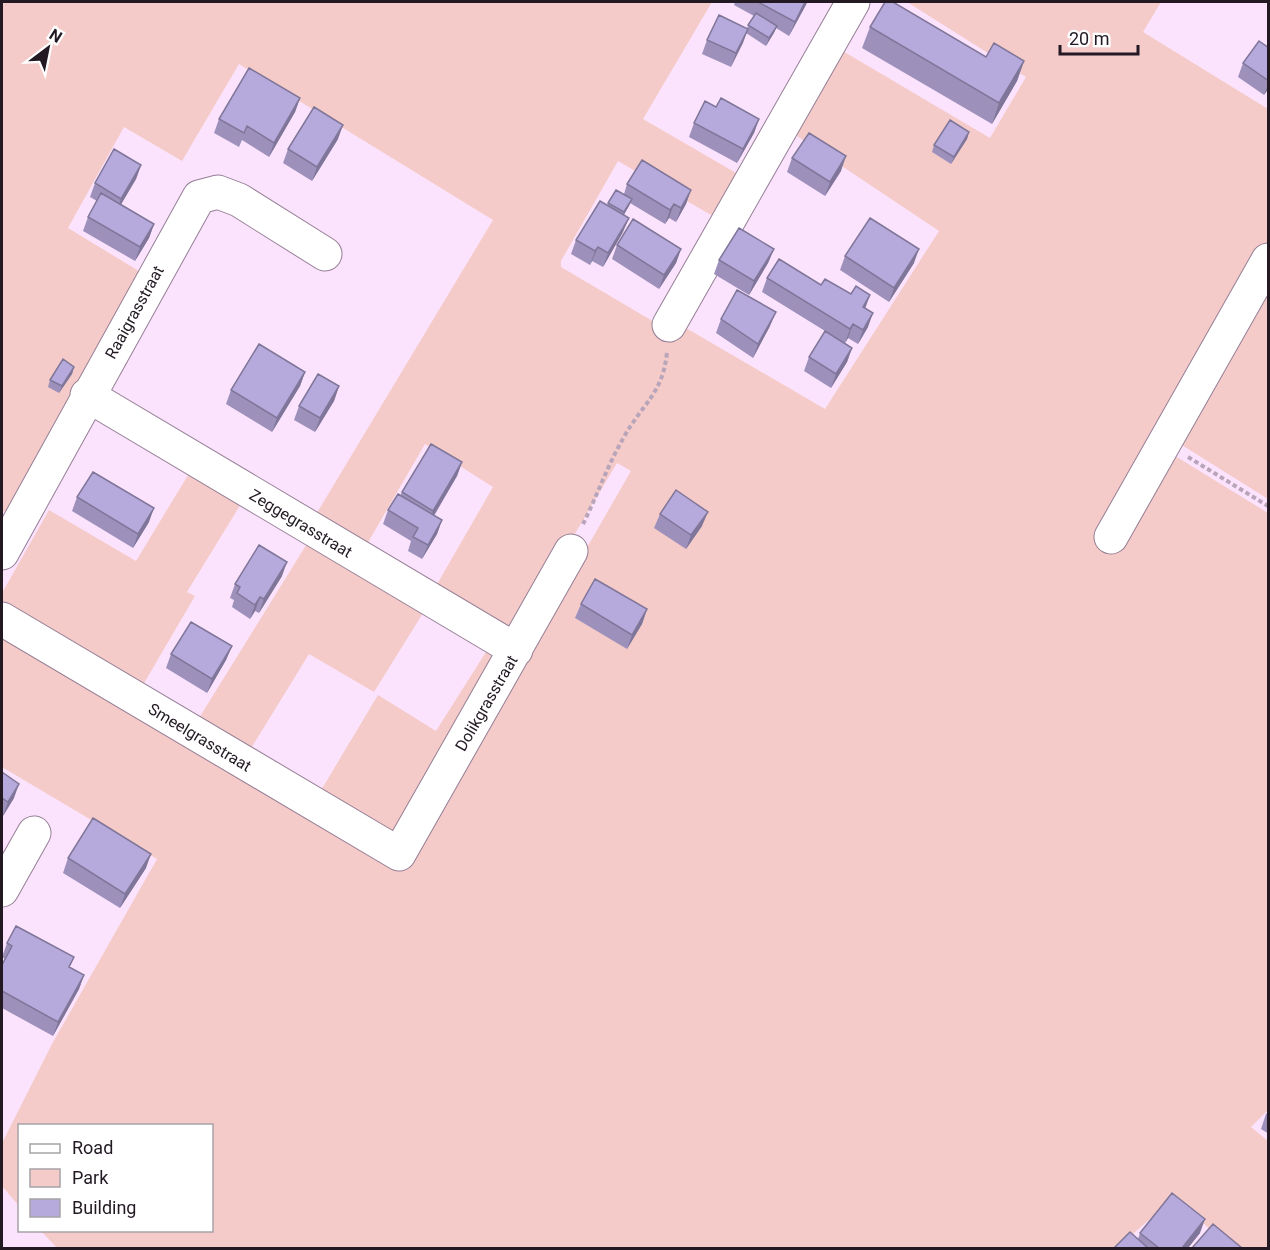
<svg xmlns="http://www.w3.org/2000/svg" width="1270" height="1250" font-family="Roboto,sans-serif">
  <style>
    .green { fill: #f4cbc8 }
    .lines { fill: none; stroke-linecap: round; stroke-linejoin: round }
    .minor-casing { stroke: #957e96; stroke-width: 35 }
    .path { stroke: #b9a5ba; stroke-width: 4; stroke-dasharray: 4.5 3; stroke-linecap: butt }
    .minor { stroke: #fff; stroke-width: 33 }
    .wall { fill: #9d91bc }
    .shaded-wall { fill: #7f7699 }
    .building { fill: #b6a9db; stroke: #7f7699; stroke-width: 1.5 }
    .labels { text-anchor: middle; stroke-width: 6; stroke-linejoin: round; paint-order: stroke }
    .street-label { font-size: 16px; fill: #221923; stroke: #fff }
  </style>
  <rect width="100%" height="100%" fill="#fce3fd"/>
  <path class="green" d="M2,2H712L643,119L743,177L718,219L618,161L561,261V267L678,336L686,328L825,409L939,231L791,132L841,50L990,138L1026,77L907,2H1161L1143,32L1268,109V244L1172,454L1268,513V1110L1251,1127L1268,1141V1248H1230L1175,1197L1117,1248H57L41,1231L212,1230V1126H20L19,1206L2,1186V1143L52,1044L157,859L2,767V627L403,867L631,471L617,463L511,641L432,593L493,487L425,444L363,551L312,521L493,220L239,64L182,161L124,127L68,228L157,282L19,521L2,510Z
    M1268,288V499L1177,442Z
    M196,462L247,494L187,592L195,596L143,685L2,601V593L49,510L136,561Z
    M313,534L428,605L374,692L309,654L250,750L199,718Z
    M491,644L502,652L395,833L320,792L378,695L436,731Z"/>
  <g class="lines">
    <defs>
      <path id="minor" d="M669,325L853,2
        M87,395L516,650
        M1111,537L1268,260
        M2,553L199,197L218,192L239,200L325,254
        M2,619L399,854L571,551
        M2,890L34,833"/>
    </defs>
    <use href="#minor" class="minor-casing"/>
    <path class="path" d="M1188,457L1268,506
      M583,524C597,496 608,464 624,437C642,404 663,394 667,352"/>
    <use href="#minor" class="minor"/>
  </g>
  <path class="wall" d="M735,2H807L789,36L776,28L766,46L746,33L731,67L702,54L707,40L747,28L754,16L734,5Z
    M870,27L986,57L1024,61L1017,81L992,124L862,48Z
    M1269,48V88L1264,95L1238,77L1243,63Z
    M300,98L295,112L269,157L242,140L239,147L214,133L219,119Z
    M716,107L759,119L754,133L737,163L689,137L694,123Z
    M969,132L967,139L951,164L932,152L934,145Z
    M338,139L312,181L283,163L288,149Z
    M792,158L841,171L825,196L787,172Z
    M141,165L136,179L121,204L154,224L149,238L135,261L83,231L88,217L97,201L90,197L95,183Z
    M627,184L691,190L686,204L676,222L669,218L665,224L630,203L624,215L623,232L603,267L592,261L590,265L571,254L576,240L607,206L608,203L624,194Z
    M617,245L681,249L676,263L659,289L612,259Z
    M774,249L768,263L749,295L714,274L719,260Z
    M845,256L914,263L889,302L840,270Z
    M767,278L821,285L851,294L865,308L868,327L858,344L848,338L845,343L852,348L847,362L831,388L804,371L809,357L825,331L762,292Z
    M721,319L770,326L753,358L716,333Z
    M74,367L72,374L59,393L48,387L50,380Z
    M305,372L300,386L272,432L226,404L231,390Z
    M339,386L334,401L315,432L294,420L299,406Z
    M462,462L457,476L434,516L442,520L437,534L422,559L408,551L411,541L383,524L388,510L400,496L402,492Z
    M77,497L149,522L133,548L72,511Z
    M660,514L702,526L686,549L654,528Z
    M282,576L259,613L255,611L250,619L232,607L234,600L230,598L235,584Z
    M581,604L647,609L642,624L627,649L575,618Z
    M232,646L226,660L207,693L166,668L171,654Z
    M2,772L14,798L3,816L2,815Z
    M68,858L146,868L120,908L63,873Z
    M7,943L70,967L84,975L79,989L53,1036L2,1008V965L5,959L2,957Z
    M1269,1111V1134L1261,1129L1266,1114Z
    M1140,1233H1200L1188,1248H1114L1138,1239Z"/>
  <path class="shaded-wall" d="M805,2H807L806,5L789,36L795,22Z
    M777,26L774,33L766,46L769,38Z
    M748,29L743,43L731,67L736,53Z
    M1024,61L1017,81L992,124L999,103Z
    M1269,82V88L1264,95Z
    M300,98L295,112L269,157L274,143Z
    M759,119L754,133L737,163L743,149Z
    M343,125L338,139L312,181L317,167Z
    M969,132L967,139L951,164L954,157Z
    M846,156L841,171L825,196L830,182Z
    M141,165L136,179L116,213L121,199Z
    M691,190L686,204L676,222L681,208Z
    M632,199L629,206L621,219L624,212Z
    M674,204L669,218L665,224L670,210Z
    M629,218L623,232L603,267L608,253Z
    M154,224L149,238L135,261L140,247Z
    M598,247L592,261L590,265L595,251Z
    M681,249L676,263L659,289L664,275Z
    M774,249L768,263L749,295L754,281Z
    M919,249L914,263L889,302L894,288Z
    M870,295L865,309L863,307Z
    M776,312L770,326L753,358L758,344Z
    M873,313L868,327L858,344L863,330Z
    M853,324L848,338L845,343L850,329Z
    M852,348L847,362L831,388L836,374Z
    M74,367L72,374L59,393L62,386Z
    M305,372L300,386L272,432L277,418Z
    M339,386L334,401L315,432L320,418Z
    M462,462L457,476L428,525L433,511Z
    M154,508L149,522L133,548L138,534Z
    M708,512L702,526L686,549L691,535Z
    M442,520L437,534L422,559L428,545Z
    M287,562L282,576L259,613L264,599Z
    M260,597L255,611L250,619L255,605Z
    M647,609L642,624L627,649L632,635Z
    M232,646L226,660L207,693L212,679Z
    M19,784L14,798L3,816L8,802Z
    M151,854L146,868L120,908L125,894Z
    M84,975L79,989L53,1036L58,1022Z
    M1205,1219L1200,1233L1188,1248H1182Z"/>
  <path class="building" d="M758,2H805L795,22Z
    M885,2H893L986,57L994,43L1024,61L999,103L870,27Z
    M756,13L777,26L769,38L748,25Z
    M719,15L748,29L736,53L707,40Z
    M1259,41L1269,48V81L1243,63Z
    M249,68L300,98L274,143L247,126L244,133L219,119Z
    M721,98L759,119L743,149L694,123L705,101L716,107Z
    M314,107L343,125L317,167L288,149Z
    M950,120L969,132L954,157L934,145Z
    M809,133L846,156L830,182L792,158Z
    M114,149L141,165L121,199L95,183Z
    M642,160L691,190L681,208L674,204L670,210L627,184Z
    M616,190L632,199L624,212L608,203Z
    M101,193L154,224L140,247L88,217Z
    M600,201L629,218L608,253L598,247L595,251L576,240Z
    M870,218L919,249L894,288L845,256Z
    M633,219L681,249L664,275L617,245Z
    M739,228L774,249L754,281L719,260Z
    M779,259L821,285L825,279L851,294L856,286L870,295L863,307L873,313L863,330L853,324L850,329L767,278Z
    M737,290L776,312L758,344L721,319Z
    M825,331L852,348L836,374L809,357Z
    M259,344L305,372L277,418L231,390Z
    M63,359L74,367L62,386L50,380Z
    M318,374L339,386L320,418L299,406Z
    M431,444L462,462L433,511L402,492Z
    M93,472L154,508L138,534L77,497Z
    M676,490L708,512L691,535L660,514Z
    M398,494L442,520L428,545L413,537L418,528L388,510Z
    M259,545L287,562L264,599L260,597L255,605L237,593L240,587L235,584Z
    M595,579L647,609L632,635L581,604Z
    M191,622L232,646L212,679L171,654Z
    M2,772L19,784L8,802L2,798Z
    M93,818L151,854L125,894L68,858Z
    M16,926L74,957L69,967L84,975L58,1022L2,991V965L12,946L7,943Z
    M1172,1193L1205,1219L1182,1248H1159L1140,1233Z
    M1213,1224L1242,1248H1192Z
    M1130,1232L1148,1248H1114Z"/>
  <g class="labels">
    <g class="street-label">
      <text transform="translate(134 312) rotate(-61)" y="6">Raaigrasstraat</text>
      <text transform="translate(301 523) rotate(31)" y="6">Zeggegrasstraat</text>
      <text transform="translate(486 703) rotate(-60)" y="6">Dolikgrasstraat</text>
      <text transform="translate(200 737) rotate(31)" y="6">Smeelgrasstraat</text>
    </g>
  </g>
  <rect width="1270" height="1250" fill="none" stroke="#221923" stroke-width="6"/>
  <rect x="18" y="1124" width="195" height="108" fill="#ffffff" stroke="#a7a3a7" stroke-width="1.5"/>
  <rect x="30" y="1144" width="30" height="9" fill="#ffffff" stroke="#a7a3a7" stroke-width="1.5"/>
  <text x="72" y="1154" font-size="18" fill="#221923">Road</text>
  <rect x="30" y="1169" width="30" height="18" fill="#f4cbc8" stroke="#a7a3a7" stroke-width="1.5"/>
  <text x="72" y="1184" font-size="18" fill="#221923">Park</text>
  <rect x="30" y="1199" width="30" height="18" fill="#b6a9db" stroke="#a7a3a7" stroke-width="1.5"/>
  <text x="72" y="1214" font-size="18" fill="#221923">Building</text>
  <g transform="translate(48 48) rotate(32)" stroke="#ffffff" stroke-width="4.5" paint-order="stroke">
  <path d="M0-4.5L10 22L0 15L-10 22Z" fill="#221923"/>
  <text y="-9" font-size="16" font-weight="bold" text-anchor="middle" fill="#221923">N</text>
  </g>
  <path d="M1060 45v9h78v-9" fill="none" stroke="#221923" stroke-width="3"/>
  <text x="1069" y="45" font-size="18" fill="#221923" stroke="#ffffff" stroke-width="4.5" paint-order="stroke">20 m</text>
</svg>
